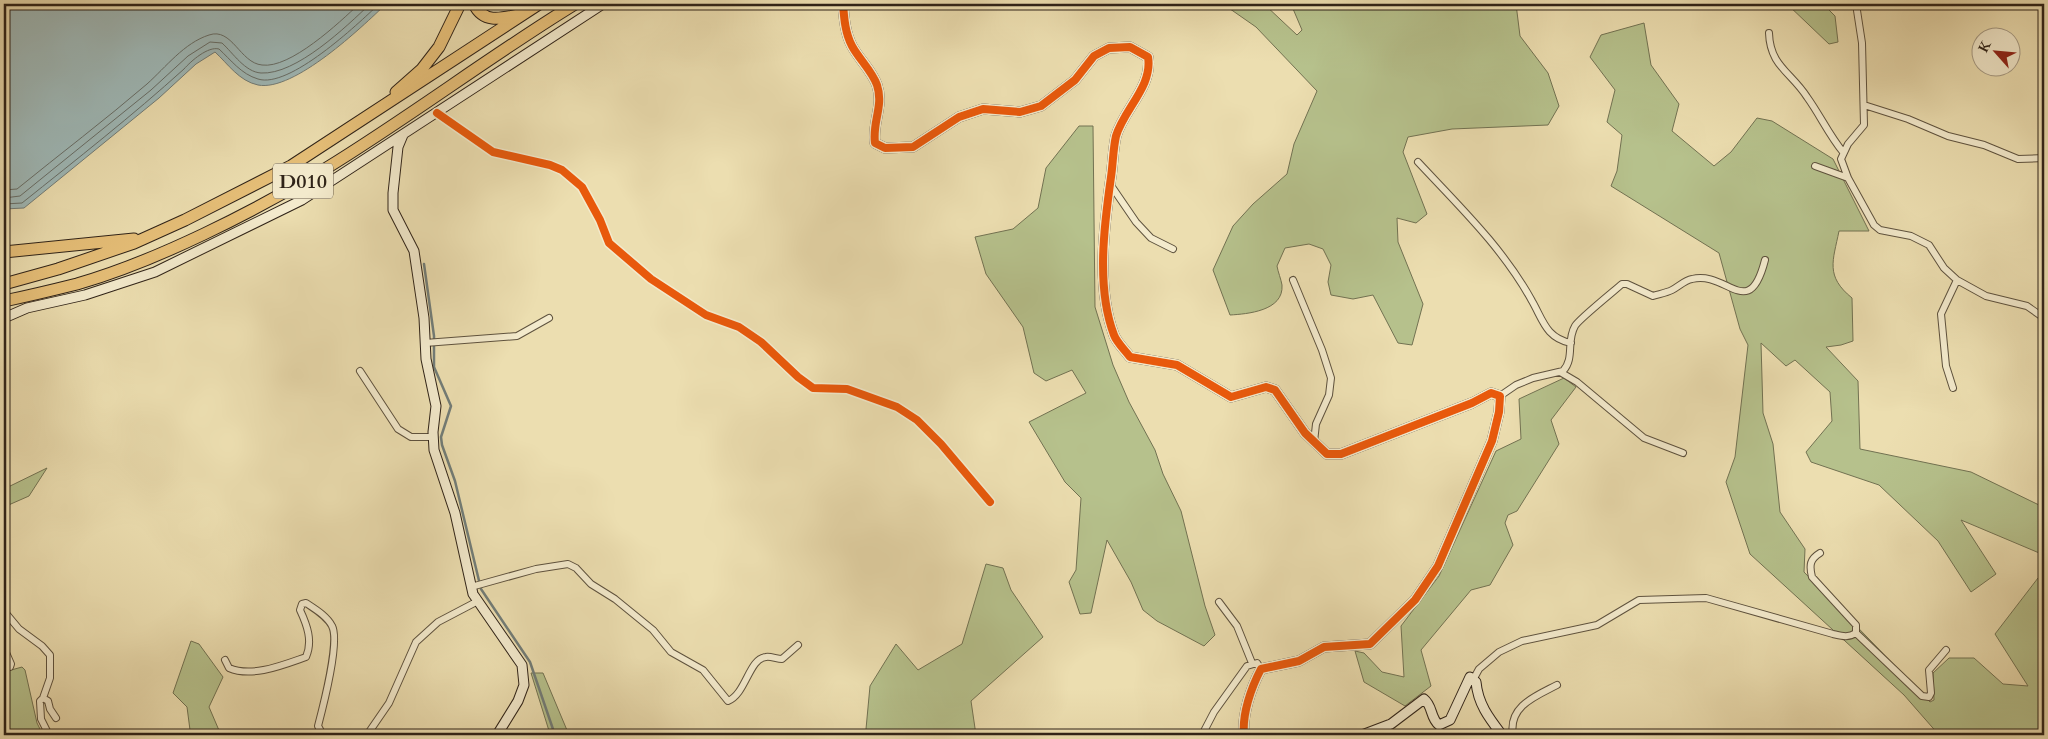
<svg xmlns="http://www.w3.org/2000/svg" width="2048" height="739" font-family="Cardo,serif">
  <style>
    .green { fill: #b6c18c; stroke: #727252 }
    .water { fill: #9fb9b8; stroke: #727d78 }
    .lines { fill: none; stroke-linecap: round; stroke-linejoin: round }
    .shore { stroke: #676e68; stroke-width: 1 }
    .stream { stroke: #727d78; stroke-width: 2.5 }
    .street-casing { stroke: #5e523e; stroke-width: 8 }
    .secondary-casing { stroke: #2f2318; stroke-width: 11 }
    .highway-casing { stroke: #2f2318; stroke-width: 13 }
    .street { stroke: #f3eacc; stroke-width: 6 }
    .secondary { stroke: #f3eacc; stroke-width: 9 }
    .highway { stroke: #e6bf78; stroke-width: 11 }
    .cycleway-casing { stroke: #f3eacc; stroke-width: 11 }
    .cycleway { stroke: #e8590c; stroke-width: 8 }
    .labels { text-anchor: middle; stroke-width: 4.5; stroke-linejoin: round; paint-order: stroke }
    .shield { fill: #f3eacc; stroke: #6a5f4e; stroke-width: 1 }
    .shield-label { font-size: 20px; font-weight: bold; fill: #2f2318 }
  </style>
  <rect width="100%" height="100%" fill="#ecdeb0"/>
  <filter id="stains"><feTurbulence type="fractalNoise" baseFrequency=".004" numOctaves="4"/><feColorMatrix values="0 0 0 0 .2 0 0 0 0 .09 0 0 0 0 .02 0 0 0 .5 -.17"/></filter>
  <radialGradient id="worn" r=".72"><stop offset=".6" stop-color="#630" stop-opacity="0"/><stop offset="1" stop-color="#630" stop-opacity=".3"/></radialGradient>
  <path class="green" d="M1223,4H1264L1297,35L1302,30L1291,4H1516L1520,36L1548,73L1559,106L1548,125L1452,129L1408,137L1403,152L1427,214L1416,223L1397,218L1398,242L1423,304L1412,345L1398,343L1373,295L1353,299L1331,295L1328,282L1331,265L1323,249L1309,244L1285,248L1277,266C1278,272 1281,279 1282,285C1284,311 1247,314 1230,315L1213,270L1233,226L1253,204L1287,174L1294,144L1317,91L1256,27Z
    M1787,4H1823L1835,16L1838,42L1829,44Z
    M1644,23L1651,65L1679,104L1672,131L1714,166L1731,152L1757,118L1772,121L1833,159L1869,231H1839C1833,261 1825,276 1852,298L1853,341L1841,345L1826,347L1858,381L1860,449L1971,472L2039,505L2044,513V555L1961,520L1996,574L1971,592L1938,541L1879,485L1811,462L1806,452L1832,421L1830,392L1795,360L1786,366L1761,343L1763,413L1773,444L1780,512L1805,549L1804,572L1930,702L1934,700L1933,673L1949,658H1974L2003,684L2028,686L1995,634L2038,578L2044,585V735H1939L1904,695L1750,554L1726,482L1735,457L1748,345L1740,329L1719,253L1611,186L1617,171L1622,135L1607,122L1615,90L1590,57L1601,35Z
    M1079,126H1093L1095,307L1113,365L1129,402L1155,450L1163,474L1181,511L1205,606L1215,635L1204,646L1157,621L1143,610L1131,582L1107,540L1091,613L1080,614L1069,582L1076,570L1081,498L1065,482L1029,422L1086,393L1072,370L1046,381L1034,373L1023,327L986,274L975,237L1013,229L1038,208L1046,168Z
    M1564,378L1576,387L1551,420L1559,444L1517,511L1508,515L1505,523L1513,545L1490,585L1471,590L1421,650L1431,686L1405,706L1364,682L1355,651L1364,653L1382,672L1404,677L1401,626L1439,576L1496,451L1521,439L1519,399Z
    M47,468L29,496L4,507V489Z
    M986,564L1003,568L1011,590L1043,637L971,701L976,735H862L866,729L870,686L896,644L918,670L962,644Z
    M191,641L199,644L223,677L209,707L221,735H195L190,730L187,707L173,693Z
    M22,667L25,670L37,723L43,735H4V672Z
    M531,673H543L569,735L550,734Z"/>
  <path class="water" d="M4,4H386C362,27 294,92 258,85C239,81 228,64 215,52L196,64L159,98L24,208L4,209Z"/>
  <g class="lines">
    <path class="shore" d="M4,190L17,189C60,154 105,120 147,84C166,67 184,43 209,35C232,27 240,63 262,65C290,69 339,23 359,4
      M4,198L20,196L151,90L188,56L210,42L222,43C233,53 245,72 261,73C296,75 346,27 370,4
      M4,204L22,203C77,159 132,116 184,69C191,61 208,46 219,49C231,60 241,74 258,79C289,89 357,25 379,4"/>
    <path class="stream" d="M424,264L434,336V367L451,406L441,437L442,445L455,481L481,589L530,662L555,735"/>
    <defs>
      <path id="street" d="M1856,4L1862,43L1864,125L1848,144L1841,159L1848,178L1874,225L1880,230L1911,236L1929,245L1944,268L1957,280L1986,296L2027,306L2044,318
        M1769,33C1770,66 1791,72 1807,97C1820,115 1829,135 1843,152
        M1864,105L1908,119L1948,136L1984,145L2018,159L2044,158
        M437,113L493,152L550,165L562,170L582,187L600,220L609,243L651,279L706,315L739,327L761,342L798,377L813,388L847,389L897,407L917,420L941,444L990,502
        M1418,162C1459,206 1503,248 1532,301C1543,320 1546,338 1571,343
        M1815,166L1848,178
        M1110,184L1136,222L1151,238L1173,249
        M1293,280L1322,350L1331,378L1329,395L1316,424L1314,442
        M425,343L517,336L549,318
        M360,371L398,429L411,437H433
        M1560,372L1577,382L1644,438L1683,453
        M1953,388L1946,366L1941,314L1957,280
        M1500,396L1516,385L1533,378L1563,371C1575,358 1566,341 1575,326C1578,320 1614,291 1622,284H1627L1653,296C1659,294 1666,293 1672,290C1678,287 1685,280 1692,279C1727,270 1749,323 1765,260
        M471,587L536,569L568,564L576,568L591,584L615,599L653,630L671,652L703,670L728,701C746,694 749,658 766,657C770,656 777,659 782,659L798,645
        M1219,602L1237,626L1252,663
        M4,611L19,629L42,646L50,655V678L43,698
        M1856,633L1922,696L1929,697L1931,693L1929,670L1946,650
        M4,648L11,664L10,667L4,662
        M225,660L229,668C252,678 283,665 306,657C313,641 307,625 300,610L302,604L306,603C315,609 327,616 332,626C340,641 323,707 318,726L323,735
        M1473,680L1479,669L1499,652L1522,641L1597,625L1639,600L1706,598L1833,634C1842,636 1848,638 1856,633V625L1812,577C1809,565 1810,559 1820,553
        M49,735L41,719L40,701L43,698L48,701L50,709L56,718
        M367,735L389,703L416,642L438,622L478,601
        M1202,735L1214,712L1247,666L1257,663L1261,669
        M1513,735C1508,706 1536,696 1557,685"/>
      <path id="secondary" d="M843,4C844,17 845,33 852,46C859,59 872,71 877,85C884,106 872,122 875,143L885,148L913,147L959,117L983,109L1020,112L1041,106L1075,80L1094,56L1109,48L1130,47L1148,57C1153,86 1124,109 1116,136C1113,149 1113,164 1111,177C1104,226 1096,288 1114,335C1117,343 1125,350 1130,357L1177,365L1231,397L1266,387L1275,390L1305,433L1327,454H1341L1472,403L1491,393L1500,396L1499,412L1492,441L1438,566L1415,600L1370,644L1324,647L1299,661L1261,669C1251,688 1242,714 1244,735
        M403,135L398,147L393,193V210L414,251L424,318L426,359L436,406L433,432L434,450L455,513L473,594L522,665L524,685L518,701L497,735
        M4,318L27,308L85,295L155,272L302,200L603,4
        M1362,735L1391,724L1424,699C1433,706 1430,718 1439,725L1450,720L1470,677L1476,682C1478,704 1489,718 1502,735"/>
      <path id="highway" d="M474,4C483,23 500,19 518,15
        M396,92L422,69L439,47L460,4
        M4,252L134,239
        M4,284L58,269L134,243L185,220L291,166L539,4
        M4,301C28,296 53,290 77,284C157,261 253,212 325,169C410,117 490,56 575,4"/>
    </defs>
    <use href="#street" class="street-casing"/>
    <use href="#secondary" class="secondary-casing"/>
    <use href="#highway" class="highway-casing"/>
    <use href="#street" class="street"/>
    <use href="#secondary" class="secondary"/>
    <use href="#highway" class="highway"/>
    <defs>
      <path id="cycleway" d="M843,4C844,17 845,33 852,46C859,59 872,71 877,85C884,106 872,122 875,143L885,148L913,147L959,117L983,109L1020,112L1041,106L1075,80L1094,56L1109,48L1130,47L1148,57C1153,86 1124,109 1116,136C1113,149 1113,164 1111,177C1104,226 1096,288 1114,335C1117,343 1125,350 1130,357L1177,365L1231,397L1266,387L1275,390L1305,433L1327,454H1341L1472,403L1491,393L1500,396L1499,412L1492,441L1438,566L1415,600L1370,644L1324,647L1299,661L1261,669C1251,688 1242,714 1244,735
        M437,113L493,152L550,165L562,170L582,187L600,220L609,243L651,279L706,315L739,327L761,342L798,377L813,388L847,389L897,407L917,420L941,444L990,502"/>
    </defs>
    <use href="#cycleway" class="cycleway-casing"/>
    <use href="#cycleway" class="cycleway"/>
  </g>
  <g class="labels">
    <rect class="shield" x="273" y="163.5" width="60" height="35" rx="4"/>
    <g class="shield-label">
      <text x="303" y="188">D010</text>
    </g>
  </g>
  <rect width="2048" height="739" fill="none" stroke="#ecdeb0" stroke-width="20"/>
  <rect x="5" y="5" width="2038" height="729" fill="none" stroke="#2f2318" stroke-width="2.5"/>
  <rect x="10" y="10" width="2028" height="719" fill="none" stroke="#2f2318"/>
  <g transform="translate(1996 52) rotate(297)"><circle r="24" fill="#f3eacc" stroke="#a59a84"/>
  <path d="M0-4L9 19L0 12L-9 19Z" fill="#8f2418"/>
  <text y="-8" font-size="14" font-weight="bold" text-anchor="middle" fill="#2f2318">K</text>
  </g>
  <rect width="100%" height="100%" filter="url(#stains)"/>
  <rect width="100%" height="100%" fill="url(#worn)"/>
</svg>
